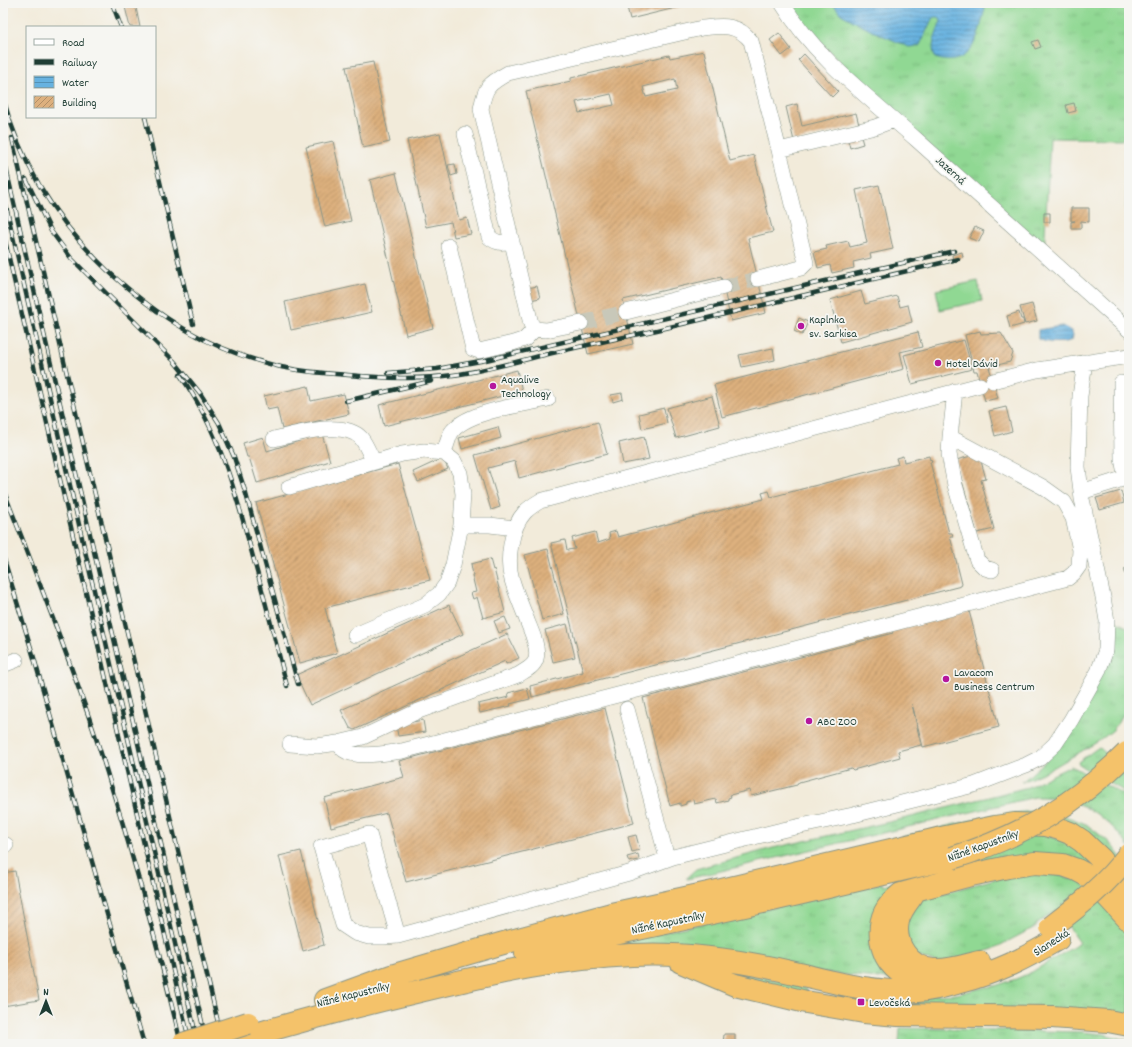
<svg xmlns="http://www.w3.org/2000/svg" width="1132" height="1047" font-family="Dekko,sans-serif">
  <style>
    .grass { fill: url(#grass-tufts); stroke: #588a64 }
    .pitch { fill: #90d893; stroke: #588a64 }
    .water { fill: url(#water-rules); stroke: #43788a }
    .building { fill: url(#building-hatch); fill-rule: evenodd }
    .lines { fill: none; stroke-linecap: round; stroke-linejoin: round }
    .minor-tunnel { stroke: #c8c8b9; stroke-width: 15; stroke-dasharray: 15 8; stroke-linecap: butt }
    .minor-casing { stroke: #889487; stroke-width: 16 }
    .highway-casing { stroke: #889487; stroke-width: 24 }
    .minor { stroke: #fff; stroke-width: 15 }
    .highway { stroke: #f4c26a; stroke-width: 22 }
    .rail-casing { stroke: #1f3d34; stroke-width: 4.5 }
    .rail { stroke: #f6f6f2; stroke-width: 3; stroke-dasharray: 9; stroke-linecap: butt }
    .highway-bridge-casing { stroke: #889487; stroke-width: 24; stroke-linecap: butt }
    .highway-bridge { stroke: #f4c26a; stroke-width: 22 }
    .poi-dot { fill: #b5179e; stroke: #f6f6f2; stroke-width: 1.5 }
    .labels { text-anchor: middle; stroke-width: 3.5; stroke-linejoin: round; paint-order: stroke }
    .street-label { font-size: 12px; fill: #1f3d34; stroke: #f6f6f2 }
    .poi-label { font-size: 12px; fill: #1f3d34; stroke: #f6f6f2; text-anchor: start }
  </style>
  <defs>
    <pattern id="grass-tufts" width="24" height="20" patternUnits="userSpaceOnUse"><rect width="24" height="20" fill="#90d893"/><path d="M3 7l-1-3M5 7V3M7 7l1-3M15 17l-1-3M17 17v-4M19 17l1-3" fill="none" stroke="#7cba7f"/></pattern>
    <pattern id="water-rules" width="6" height="5" patternUnits="userSpaceOnUse"><rect width="6" height="5" fill="#67b2e0"/><path d="M0 2.5h6" fill="none" stroke="#5492b6"/></pattern>
    <pattern id="building-hatch" width="6" height="6" patternUnits="userSpaceOnUse"><rect width="6" height="6" fill="#ddb07e"/><path d="M-1 1l2-2M0 6l6-6M5 7l2-2" fill="none" stroke="#b39068"/></pattern>
  </defs>
  <rect width="100%" height="100%" fill="#f6f6f2"/>
  <filter id="ink" filterUnits="userSpaceOnUse"><feTurbulence type="fractalNoise" baseFrequency=".025" numOctaves="2"/><feDisplacementMap in="SourceGraphic" scale="8" xChannelSelector="R" yChannelSelector="G"/><feConvolveMatrix kernelMatrix="1 2 1 2 8 2 1 2 1" color-interpolation-filters="sRGB"/></filter>
  <filter id="wash" filterUnits="userSpaceOnUse"><feTurbulence type="fractalNoise" baseFrequency=".012" numOctaves="4" result="noise"/><feDisplacementMap in="SourceGraphic" scale="16" xChannelSelector="R" yChannelSelector="G"/><feGaussianBlur stdDeviation="0.9" result="paint"/><feColorMatrix in="noise" values="0 0 0 0 0 0 0 0 0 0 0 0 0 0 0 0 0 1.4 0 .05"/><feComposite in="paint" operator="in"/></filter>
  <g filter="url(#wash)">
    <rect width="100%" height="100%" fill="#f2ebda"/>
    <path class="grass" d="M782,3H1129V212L1126,213L1127,139L1050,138L1044,254L911,134Z
      M1115,621L1129,628V707L1127,709L1113,730L1099,741L1051,769L1022,782L1048,759L1112,642Z
      M1099,747L1123,770L1129,765V794L1079,765L1078,762Z
      M1071,766L1079,770L1129,798V847C1105,813 1076,796 1035,797L687,879V877L696,869L773,848L907,818L1028,787Z
      M1032,811L1062,815L1086,824L1109,842L1129,867V881L1081,830L901,837L993,815Z
      M1032,832L1066,841L1097,865L905,883L897,980L588,949L882,883L883,886L955,868Z
      M1047,872L1080,881L1129,928V1017L862,1004V1000L879,998L957,994L986,987H992L1016,979L1032,972L1080,943L1057,910L1036,924L1037,926L993,949L975,955L939,964L912,954L904,925L919,900L1009,875Z
      M727,972C755,975 781,980 807,989L806,995Z
      M900,1028L1083,1032L1104,1034L1129,1041V1044H899Z"/>
    <path class="pitch" d="M978,281L982,301L940,310L936,290Z"/>
    <path class="water" d="M832,3H986C980,30 974,71 935,58C930,45 936,34 941,21L939,17H934L932,19L920,45L918,46L909,47L868,29L841,14Z
      M1062,326L1071,331L1073,335L1072,340C1063,344 1046,343 1038,339V330Z"/>
    <g id="blocks">
      <path class="building" d="M124,3H135L140,27H130Z
        M626,3H692V4L630,19Z
        M779,33L791,49L782,56L770,40Z
        M1038,40L1041,47L1035,49L1032,42Z
        M704,51L730,161L754,155L767,209L773,232L748,238L766,313L731,321L721,277L623,300L633,344L588,354L526,91L571,81V78L669,55L670,58ZM675,79L677,90L646,97L643,87ZM611,94L614,105L579,113L576,102Z
        M804,54L838,91L832,97L798,60Z
        M373,62L390,142L363,148L346,67Z
        M1074,103L1076,111L1068,113L1066,105Z
        M797,104L802,126L856,113L859,125L794,141L786,107Z
        M440,133L459,220L467,218L471,234L454,237L451,222L426,227L407,140Z
        M861,137L863,144L850,148L848,140Z
        M333,141L351,221L325,227L306,147Z
        M455,164L457,174L451,176L448,165Z
        M396,173L433,328L406,335L370,180Z
        M879,185L893,249L870,254L871,258L853,262L854,268L832,273L830,265L818,268L814,252L827,249L826,246L848,241L850,247L867,243L856,190Z
        M1071,208H1089V222L1081,221V228H1071V222L1075,221H1071Z
        M1044,213H1050V222H1044Z
        M975,227L984,231L979,242L969,238Z
        M962,252L963,257L953,260L952,255Z
        M365,284L372,312L291,330L285,302Z
        M537,286L540,298L530,300L528,288Z
        M861,291L865,304L897,296L900,307L908,305L912,322L841,342L830,300Z
        M1032,304L1037,321L1025,324L1020,307Z
        M1019,312L1021,319H1023L1024,324L1010,328L1007,316Z
        M799,318L808,322L802,335L794,331Z
        M980,331L981,334L1001,333L1013,353L1010,362L989,367L998,398L985,401L977,371H974L965,335Z
        M918,332L922,347L900,352L904,369L722,417L714,385Z
        M964,340L972,369L912,384L904,355Z
        M773,348L775,360L742,367L739,355Z
        M517,370L522,391L384,426L379,405Z
        M308,386L311,401L344,394L349,414L282,429L277,408L267,410L264,396Z
        M622,393L623,399L613,402L611,395Z
        M712,396L720,426L676,438L667,408Z
        M1006,407L1012,431L995,436L989,411Z
        M664,408L667,423L642,429L639,414Z
        M598,422L607,454L519,478L515,461L488,468L500,507L491,510L475,455Z
        M498,427L501,438L462,449L459,438Z
        M322,434L330,461L257,483L249,457H247L243,443L263,437L267,451Z
        M644,437L649,459L623,464L619,443Z
        M979,454L986,479L981,480L994,529L977,533L956,460Z
        M903,456L904,462L929,456L930,460L931,459L932,462H930L949,533H952L953,536H950L962,584L961,586L532,697L530,686L583,672L551,543L565,540L567,550L575,549L572,538L595,532L598,543L610,539L609,533L616,531L618,537L764,499L762,493L769,491L771,497L898,464L896,458Z
        M443,458L448,469L418,482L413,472Z
        M398,464L430,580L325,608L337,653L300,663L256,503Z
        M1121,491L1124,503L1100,510L1096,498Z
        M548,549L564,614L542,620L525,555Z
        M490,559L493,570L494,569L505,612L483,618L477,597L473,599L471,593L476,592L472,575H473L471,564Z
        M1129,567V585L1124,569Z
        M449,605L463,634L310,705L296,675Z
        M969,611L999,727L923,747L912,704L921,745L898,751L900,757L853,770L851,768L799,782L797,785L751,796L750,790L730,795L731,797L728,798V800L717,803L716,799L694,804L693,800L686,802V804L680,806V803L670,806L643,698L893,633L892,631Z
        M505,617L510,629L499,633L494,621Z
        M567,624L575,657L553,662L545,630Z
        M507,634L519,658L506,664L505,661L354,730L350,728L341,710Z
        M527,688L530,699L510,704L511,706L480,713L478,704L509,697L508,693Z
        M605,708L634,823L406,882L387,813L331,827L324,798L404,777L399,761Z
        M423,720L425,732L398,736L396,725Z
        M636,835L640,850L632,852L628,837Z
        M301,851L324,945L303,951L279,856Z
        M638,854L639,860L629,862L627,857Z
        M15,871L39,1000L3,1006V873Z
        M724,1034H735V1044H723Z"/>
    </g>
  </g>
  <g filter="url(#ink)">
    <use href="#blocks" fill-opacity="0" stroke="#889487" stroke-width="1"/>
    <g class="lines">
      <path class="minor-tunnel" d="M724,287L758,279
        M581,323L626,312"/>
      <defs>
        <path id="minor" d="M782,3C816,59 869,97 917,140C988,203 1058,267 1129,330
          M465,134L489,237C498,244 502,243 512,241
          M449,246L473,349L479,351L513,343L525,339L535,329
          M758,279L801,268L806,263L779,150
          M626,312L724,287
          M581,323L546,330L535,329L531,324L481,109C485,87 488,84 508,73L702,28C722,26 737,23 751,41L779,150L875,127L894,120
          M993,381L1037,370L1129,356
          M1121,383L1122,459L1126,478
          M950,437L949,454L955,485L977,560L985,568L992,570
          M274,439C295,434 344,419 361,438C366,444 370,455 374,462
          M444,453C446,447 448,439 451,433C465,411 523,405 548,399
          M289,487L402,454L424,451L444,453L454,461L460,473L463,494L461,525
          M1081,492L1129,477
          M355,635L425,605L439,594L447,583L453,565L461,525H490L515,528
          M3,665L16,660
          M627,709L667,858
          M338,743C340,745 342,749 344,750C356,759 388,753 402,751L1068,578L1074,573L1079,566L1080,550L1073,518L1064,502L1043,487L950,437L955,391
          M290,744L317,746L338,743L363,737L416,712L518,675C524,671 534,667 536,659C539,648 532,633 528,623C523,609 516,594 512,580C506,560 511,527 525,512C529,508 535,504 540,501L980,385
          M3,846L6,845
          M398,936L369,834L321,847L343,925L355,933L369,937H384L398,936L629,873L673,857L782,830L853,815L974,785L1026,765L1040,758L1055,744L1071,720L1098,672L1106,650L1107,621L1103,597L1082,499L1078,467L1080,396L1085,362"/>
        <path id="highway" d="M1095,883L1129,920
          M912,896C906,904 900,911 898,921C893,944 909,968 933,970C948,971 964,966 979,962
          M526,953L768,901L952,858
          M681,962L735,985L806,1002L864,1012L898,1015L1052,1017L1108,1021L1129,1025
          M936,982C920,982 905,978 894,967C880,954 877,928 885,912C889,904 895,899 901,894L971,875L1008,867L1035,863L1063,865L1077,870L1090,877L1121,890
          M325,1000L391,976L500,944L611,914L713,892L946,837L995,827L1015,824L1045,825L1057,828L1070,833L1082,841L1101,859L1129,895
          M223,1044C291,1023 359,1005 428,989C495,973 562,958 632,955C688,952 745,961 799,974C838,983 877,994 918,991C933,990 946,986 960,982C998,972 1024,959 1058,939"/>
      </defs>
      <use href="#minor" class="minor-casing"/>
      <use href="#highway" class="highway-casing"/>
      <use href="#minor" class="minor"/>
      <use href="#highway" class="highway"/>
      <defs>
        <path id="rail" d="M112,3L121,27
          M3,98C21,165 57,222 107,270C159,318 208,349 277,366C301,372 325,373 348,375C383,378 418,380 453,375C484,371 514,362 544,355C582,346 620,338 657,330C757,306 858,283 958,259
          M145,117L193,324
          M12,138L223,1044
          M3,155L207,1044
          M26,179L51,231L71,258L174,361L200,393L219,423L234,457L246,494L298,684
          M3,193L198,1044
          M3,232L190,1044
          M388,373L437,369L486,360L954,251
          M180,375C219,430 236,493 253,557C265,600 276,643 287,686
          M346,401L432,381
          M3,489C35,572 68,654 96,738C129,839 157,941 181,1044
          M3,556L34,658L144,1044"/>
      </defs>
      <use href="#rail" class="rail-casing"/>
      <use href="#rail" class="rail"/>
      <defs>
        <path id="highway-bridge" d="M952,858C1021,837 1076,804 1127,753
          M1051,927C1079,906 1108,883 1129,854
          M183,1044L248,1023"/>
      </defs>
      <use href="#highway-bridge" class="highway-bridge-casing"/>
      <use href="#highway-bridge" class="highway-bridge"/>
    </g>
  </g>
  <g class="poi-dot">
    <circle cx="801" cy="326" r="4"/>
    <circle cx="938" cy="363" r="4"/>
    <circle cx="493" cy="386" r="4"/>
    <circle cx="946" cy="679" r="4"/>
    <circle cx="809" cy="721" r="4"/>
    <rect x="857" y="998" width="8" height="8" rx="2"/>
  </g>
  <g class="labels">
    <g class="street-label">
      <text transform="translate(951 170) rotate(42)" y="4">Jazerná</text>
      <text transform="translate(983 845) rotate(-20)" y="4">Nižné Kapustníky</text>
      <text transform="translate(668 922) rotate(-12)" y="4">Nižné Kapustníky</text>
      <text transform="translate(1051 942) rotate(-33)" y="4">Slanecká</text>
      <text transform="translate(353 994) rotate(-14)" y="4">Nižné Kapustníky</text>
    </g>
    <g class="poi-label">
      <text x="809" y="323">Kaplnka<tspan x="809" dy="14">sv. Sarkisa</tspan></text>
      <text x="946" y="367">Hotel Dávid</text>
      <text x="501" y="383">Aqualive<tspan x="501" dy="14">Technology</tspan></text>
      <text x="954" y="676">Lavacom<tspan x="954" dy="14">Business Centrum</tspan></text>
      <text x="817" y="725">ABC ZOO</text>
      <text x="869" y="1006">Levočská</text>
    </g>
  </g>
  <rect width="1132" height="1047" fill="none" stroke="#f6f6f2" stroke-width="16"/>
  <rect x="26" y="26" width="130" height="92" fill="#f6f6f2" stroke="#a0aca6"/>
  <rect x="34" y="39" width="20" height="6" fill="#ffffff" stroke="#a0aca6"/>
  <text x="62" y="46" font-size="12" fill="#1f3d34">Road</text>
  <rect x="34" y="59" width="20" height="6" fill="#1f3d34" stroke="#a0aca6"/>
  <text x="62" y="66" font-size="12" fill="#1f3d34">Railway</text>
  <rect x="34" y="76" width="20" height="12" fill="url(#water-rules)" stroke="#a0aca6"/>
  <text x="62" y="86" font-size="12" fill="#1f3d34">Water</text>
  <rect x="34" y="96" width="20" height="12" fill="url(#building-hatch)" stroke="#a0aca6"/>
  <text x="62" y="106" font-size="12" fill="#1f3d34">Building</text>
  <g transform="translate(46 1001)" stroke="#f6f6f2" stroke-width="3" paint-order="stroke">
  <path d="M0-3L7 15L0 10L-7 15Z" fill="#1f3d34"/>
  <text y="-6" font-size="11" font-weight="bold" text-anchor="middle" fill="#1f3d34">N</text>
  </g>
</svg>
